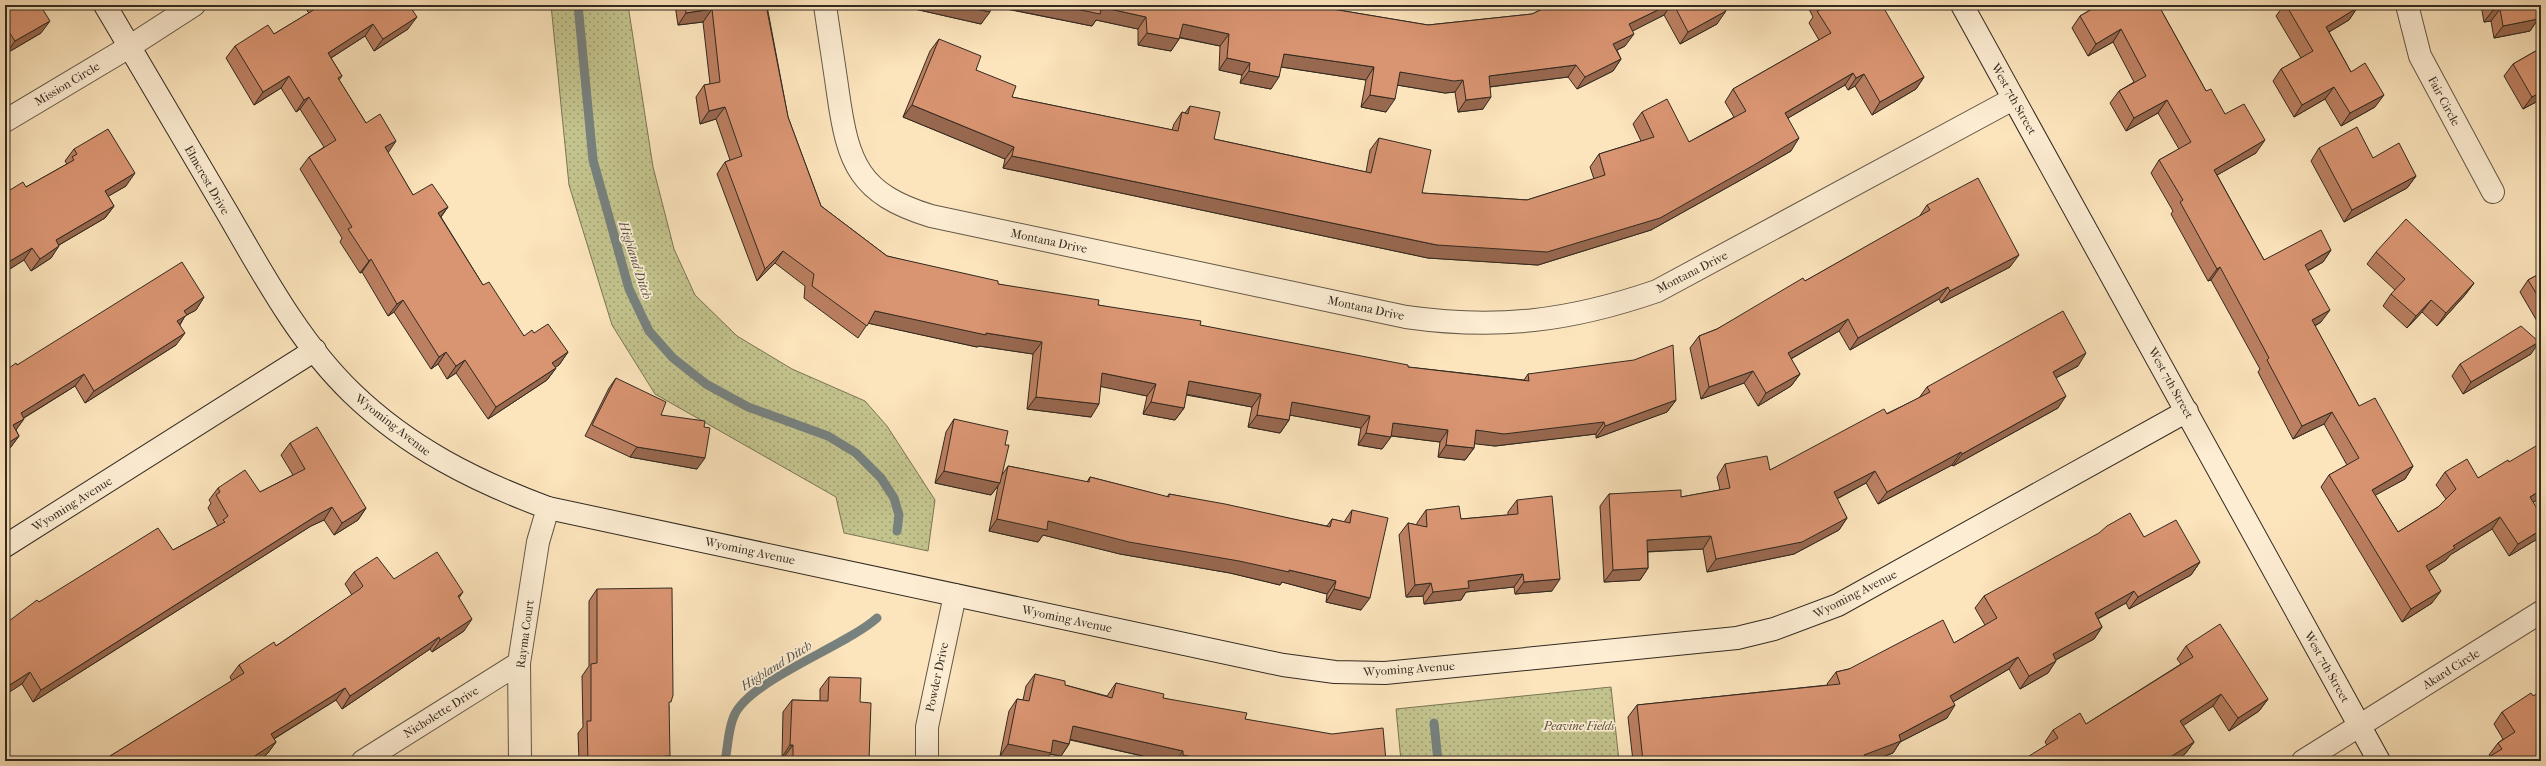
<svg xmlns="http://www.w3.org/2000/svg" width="2546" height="766" font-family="'IM FELL French Canon',serif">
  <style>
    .grass { fill: url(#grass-dots); stroke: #7a7656 }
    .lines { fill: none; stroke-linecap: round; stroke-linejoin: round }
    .stream { stroke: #77817e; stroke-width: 9 }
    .street-casing { stroke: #645847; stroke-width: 24 }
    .secondary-casing { stroke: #322a20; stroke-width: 24 }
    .street { stroke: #fdedd3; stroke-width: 22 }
    .secondary { stroke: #fdedd3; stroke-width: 22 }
    .wall { fill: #bb7f61; stroke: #322a20 }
    .shaded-wall { fill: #98684f; stroke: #322a20 }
    .building { fill: #d99471; stroke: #322a20 }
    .labels { text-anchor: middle; stroke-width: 3.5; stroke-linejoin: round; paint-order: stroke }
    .street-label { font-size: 12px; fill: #322a20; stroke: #fdedd3 }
    .park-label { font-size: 12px; font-style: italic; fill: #56503b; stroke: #fdedd3 }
    .water-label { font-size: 13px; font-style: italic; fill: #4f4e47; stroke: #fdedd3 }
  </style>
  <defs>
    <pattern id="grass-dots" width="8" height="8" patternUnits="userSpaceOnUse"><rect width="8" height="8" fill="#c3c38d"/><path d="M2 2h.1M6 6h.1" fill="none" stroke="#9f9f73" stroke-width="1.8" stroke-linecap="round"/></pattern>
  </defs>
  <rect width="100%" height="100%" fill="#fce4bc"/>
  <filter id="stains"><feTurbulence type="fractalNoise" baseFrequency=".005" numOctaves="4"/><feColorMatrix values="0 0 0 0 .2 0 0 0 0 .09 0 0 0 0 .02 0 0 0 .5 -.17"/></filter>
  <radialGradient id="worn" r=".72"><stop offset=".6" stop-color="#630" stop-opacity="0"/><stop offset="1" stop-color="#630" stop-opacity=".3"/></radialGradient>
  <path class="grass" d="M551,5H628L653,167L674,249L695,295L737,336L792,369L865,401L887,426L935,500L928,551L844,533L836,497L655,394L612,325L569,185Z
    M1611,687L1619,761H1401L1396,709Z"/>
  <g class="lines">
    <path class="stream" d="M578,5L593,160L629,289L649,331L673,358L706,384L748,407L828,436L856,453L881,478L894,498L899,515L897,531
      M1434,723L1438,761
      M725,761C728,747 728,729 734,716C748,681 846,646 877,618"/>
    <defs>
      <path id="street" d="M825,5C829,34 834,64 838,93C848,164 859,194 931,216L1406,317C1498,330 1570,321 1657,291L2013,99
        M2407,5L2420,56L2493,192
        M5,121L129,47L194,5
        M363,761L519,663
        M520,761L519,663L538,542L548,508
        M927,761V727L955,595
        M2303,761L2541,612"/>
      <path id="secondary" d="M105,5C146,75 187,145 228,214C264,276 300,343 352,393C409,448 475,481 548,508L1283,665L1335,672L1385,673L1737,638L1774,629L1838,605L2187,411
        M1962,5L2379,761
        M5,546L315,350"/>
    </defs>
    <use href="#street" class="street-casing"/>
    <use href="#secondary" class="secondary-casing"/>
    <use href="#street" class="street"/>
    <use href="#secondary" class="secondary"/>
  </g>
  <path class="wall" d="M5,5L41,33L7,53L5,51Z
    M311,5H409L408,29L374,51L365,36L331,58L342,76L339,80L366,123L388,153L413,195L448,207L441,217L483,285L524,336L534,333L568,352L559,365L555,367L556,368L547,380L488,419L456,373L447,379L438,364L431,369L394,312L388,316L362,272L360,273L340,242L342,238L300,169L309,157L324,147L300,109L296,112L281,88L254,105L226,58L235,46L274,34L309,13L307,11Z
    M675,5H768L767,6L788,117L821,206L887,256L998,284L1098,305L1408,367L1524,380L1528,374L1676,400L1667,412L1596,438V434L1495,446L1474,443V448L1465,460L1438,457L1440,442L1391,436L1382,449L1358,445L1361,428L1290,415L1289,420L1280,433L1248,427L1252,407L1186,395L1184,408L1175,420L1143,414L1147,396L1101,386L1091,417L1027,409L1033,354L979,346L977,347L868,323L858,338L804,298L805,286L775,263L757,281L717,174L725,162L730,160L716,119L700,124L696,97L704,85L710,84L703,22L678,25Z
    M897,5H1327L1326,8L1428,25L1532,14L1551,5H1722L1717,24L1680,44L1664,15L1632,31L1625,46L1617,50L1621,59L1613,71L1577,89L1568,77L1490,87L1483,109L1458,112L1455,92L1445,93L1397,85L1386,112L1361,107L1366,80L1281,67L1271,89L1240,83L1242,75L1219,70L1220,46L1180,38L1179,39L1171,51L1138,45V29L1096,20L1092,26L991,6L981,24Z
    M1807,5H1866L1924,77L1916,89L1872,115L1855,86L1848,90L1845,85L1788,118L1791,151L1746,177L1651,230L1538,265L1428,258L1003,168L1005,159L903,117L930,51L939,39L976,70L1012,97L1172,130L1174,124L1182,112L1185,113L1190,106L1214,139L1366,172L1370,150L1379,138L1422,193L1527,200L1594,179L1590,167L1599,154L1641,141L1633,124L1642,112L1689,142L1734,117L1725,102L1733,89L1819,40L1809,23L1813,17Z
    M2096,5H2162L2160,8L2206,91L2225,114L2256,153L2217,175L2264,260L2331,250L2323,262L2308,271L2321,322L2315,326L2359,406L2413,466L2405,479L2375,495L2398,532L2438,507L2446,499L2436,485L2445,472L2478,478L2509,462L2541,498L2533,502L2539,538L2509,556L2492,529L2450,555L2446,560L2429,571L2432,603L2402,622L2321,487L2329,475L2347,465L2324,424L2293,439L2258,372L2260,369L2211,280L2208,281L2171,214L2173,211L2151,173L2159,160L2179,149L2158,113L2126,131L2110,103L2119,91L2134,82L2113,42L2088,56L2072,28L2080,16L2097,6Z
    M2284,5H2355L2357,8L2349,20L2329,32L2351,72L2375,107L2341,126L2325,99L2294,117L2273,81L2281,69L2301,58L2276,16Z
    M2481,5H2536L2538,19L2530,31L2494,38L2491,21L2484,22Z
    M2541,48V112L2536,102L2523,109L2504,76L2513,64Z
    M2319,148L2373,158L2416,176L2407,188L2344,222L2311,161Z
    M74,149L126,186L108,196L114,206L105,218L59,245L51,258L31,271L24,260L5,272V193L26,187L67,164L65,161Z
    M1927,205L2010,267L1941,303L1939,299L1850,350L1839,331L1791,359L1800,374L1791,386L1758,406L1744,383L1701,399L1690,348L1699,336L1717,329L1805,281L1919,217Z
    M2376,252L2474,283L2465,295L2437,326L2422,312L2407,328L2383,306L2391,294L2395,290L2367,264Z
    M2541,273V328L2520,292L2528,280Z
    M204,297L196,310L185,316L180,325L176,345L85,403L75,386L24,418L16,430L19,436L10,448L17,365Z
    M2531,354L2463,394L2452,376L2460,364Z
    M2078,366L2056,378L2058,408L1953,466L1952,465L1878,504L1866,483L1837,499L1847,518L1839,530L1794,554L1707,572L1703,549L1648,552V568L1640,580L1604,582L1600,506L1609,494L1681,497L1720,490L1717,477L1725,464L1770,470L1919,398L1927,387Z
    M616,378L661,415L704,427L697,469L630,457L585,436L609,388Z
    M954,419L1005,445L1002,475L1008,466L1087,482L1090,477L1167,497L1169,494L1327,526L1332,519L1344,522L1352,510L1361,610L1326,602L1327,594L1282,582L1280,585L1230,573L1120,554L1043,535L1038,542L989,531L998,486L991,495L935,483L946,432Z
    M290,443L366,508L358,520L334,535L324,520L311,526L33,702L22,684L39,602L173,550L218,526L208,508L211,503L209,500L218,488L260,492L293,475L281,455Z
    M1517,500L1552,591L1515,594L1514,587L1466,592L1461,600L1424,604L1423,596L1406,597L1399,535L1408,523L1417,525V523L1426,510L1461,519L1508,515V512Z
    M2144,537L2200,562L2191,575L2129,609L2126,603L2098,619L2102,627L2094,639L2056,660L2048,673L2020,689L2009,669L1953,702L1947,718L1900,742L1893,753L1871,761H1633L1628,717L1637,705L1828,685L1827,684L1836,672L1849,669L1954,643L1985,625L1975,608L1984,596Z
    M354,572L394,579L459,598L464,631L432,652L430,649L342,709L336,700L274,739L276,742L267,754L257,761H102L232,681L230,677L239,665L276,646L352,595L345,584Z
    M597,589L669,706L666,761H579L578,733L583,727L582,676L589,666V601Z
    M2186,646L2268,699L2259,711L2229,731L2213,706L2183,725L2194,742L2185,754L2047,745L2045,742L2053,730L2086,724L2181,664L2177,659Z
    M1035,674L1065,685L1107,696L1116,683L1163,698L1245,719L1386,761H1165L1070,740L1069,744L1061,756L1050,754L1045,761H1022L1000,756L1009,711L1017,699L1023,700L1026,686Z
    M829,677L860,702L869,761H784V757H782L783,712L792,700L820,701V689Z
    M2502,712L2541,761H2485L2487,758L2490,756L2489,755L2498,743L2503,739L2494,724Z"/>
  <path class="shaded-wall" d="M897,5H959L990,12L981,24Z
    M988,5H1057L1101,7L1146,17L1138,29L1096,20L1092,26Z
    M1668,5H1671L1664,15L1621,37L1629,24Z
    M2357,8L2349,20L2317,39L2326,27Z
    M712,9L703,22L678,25L686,13Z
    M2500,9L2491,21L2484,22L2493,10Z
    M1726,11L1717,24L1680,44L1688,32Z
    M417,17L408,29L374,51L383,39Z
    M2538,19L2530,31L2494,38L2503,26Z
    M50,21L41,33L7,53L15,41Z
    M373,24L365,36L320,65L328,53Z
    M1183,24L1229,34L1220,46L1174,36Z
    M2121,29L2113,42L2088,56L2096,44Z
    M1147,33L1179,39L1171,51L1138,45Z
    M1634,34L1625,46L1605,56L1613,44Z
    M1284,54L1374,67L1366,80L1275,66Z
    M1227,58L1250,63L1242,75L1219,70Z
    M1621,59L1613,71L1577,89L1585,77Z
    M1576,65L1568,77L1480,88L1489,76Z
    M1249,71L1279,77L1271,89L1240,83Z
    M1400,72L1463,80L1455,92L1445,93L1391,84Z
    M1853,73L1845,85L1776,125L1785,113Z
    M1864,74L1855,86L1848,90L1856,78Z
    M289,76L281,88L254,105L263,92Z
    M1924,77L1916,89L1872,115L1880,102Z
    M2334,87L2325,99L2294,117L2302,105Z
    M2541,92V95L2536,102L2523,109L2532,97Z
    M1370,95L1395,99L1386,112L1361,107Z
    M2384,95L2375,107L2341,126L2350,113Z
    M309,97L300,109L296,112L304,100Z
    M1491,97L1483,109L1458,112L1466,100Z
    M2167,100L2158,113L2126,131L2134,118Z
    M912,105L1014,147L1005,159L903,117Z
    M725,107L716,119L700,124L709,111Z
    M1799,138L1791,151L1746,177L1651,230L1538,265L1428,258L1003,168L1012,156L1437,245Z
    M2265,140L2256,153L2205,182L2214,170Z
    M396,141L388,153L385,147Z
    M135,173L126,186L97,203L105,191Z
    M2416,176L2407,188L2344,222L2352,210Z
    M114,206L105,218L47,252L56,240Z
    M448,207L439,219L438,213Z
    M59,246L51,258L31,271L40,259Z
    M32,248L24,260L5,272V264Z
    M2331,250L2323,262L2296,277L2305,265Z
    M783,251L775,263L757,281L765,269Z
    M2019,255L2010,267L1941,303L1950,291Z
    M371,259L362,272L360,273L369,261Z
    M2220,267L2211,280L2208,281L2217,269Z
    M2474,283L2465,295L2437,326L2446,313Z
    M1948,287L1939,299L1850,350L1858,338Z
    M204,297L196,310L185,316L178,327L168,333L184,311Z
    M403,300L394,312L388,316L397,304Z
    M2431,300L2422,312L2407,328L2416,316Z
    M2330,310L2321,322L2303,332L2312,320Z
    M875,311L986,333L1042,342L1033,354L979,346L977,347L867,323Z
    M1848,319L1839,331L1780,365L1788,353Z
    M185,333L176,345L85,403L94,391Z
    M2539,342L2531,354L2463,394L2471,382Z
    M446,352L438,364L431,369L439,357Z
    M568,352L559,365L544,375L552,363Z
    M2086,353L2078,366L2044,384L2053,372Z
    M465,360L456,373L447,379L456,366Z
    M556,368L547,380L488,419L496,407Z
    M1753,371L1744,383L1701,399L1709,387Z
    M1102,373L1156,384L1147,396L1093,385Z
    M84,374L75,386L12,425L21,413Z
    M1800,374L1791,386L1758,406L1766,393Z
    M1189,381L1261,394L1252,407L1180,393Z
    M2066,396L2058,408L1953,466L1962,454Z
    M1036,397L1099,404L1091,417L1027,409Z
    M1676,400L1667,412L1596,438L1605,426Z
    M1151,402L1184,408L1175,420L1143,414Z
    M1292,402L1370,416L1361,428L1284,414Z
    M2332,412L2324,424L2293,439L2302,426Z
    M1257,415L1289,420L1280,433L1248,427Z
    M24,419L15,431L13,425Z
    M1604,422L1596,434L1495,446L1467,443L1476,430Z
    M1393,423L1448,430L1440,442L1385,435Z
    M1366,433L1391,437L1382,449L1358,445Z
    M19,436L10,448L5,452V445Z
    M1446,445L1474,448L1465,460L1438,457Z
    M637,447L705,458L697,469L630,457Z
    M1961,452L1952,465L1878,504L1887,492Z
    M2413,466L2405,479L2363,502L2372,490Z
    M944,471L1000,483L991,495L935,483Z
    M1875,471L1866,483L1825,505L1834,492Z
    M2541,490V498L2521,509L2530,497Z
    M332,507L324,520L311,526L33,702L41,690L319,514Z
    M366,508L358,520L334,535L342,523Z
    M2500,517L2492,529L2450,555L2446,560L2417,578L2426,566L2453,546Z
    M1847,518L1839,530L1794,554L1707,572L1716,559Z
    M997,519L1048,521L1289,570L1336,581L1327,594L1282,582L1280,585L1230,573L1120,554L1043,535L1038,542L989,531Z
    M2541,530V535L2539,538L2509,556L2518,544Z
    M1711,536L1703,549L1638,552L1647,540Z
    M2200,562L2191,575L2129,609L2138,597Z
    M1648,568L1640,580L1604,582L1613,570Z
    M1523,574L1514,587L1466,592L1461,600L1424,604L1433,592L1468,581Z
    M1560,579L1552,591L1515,594L1524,582Z
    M1431,583L1423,596L1406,597L1415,585Z
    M1334,589L1370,598L1361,610L1326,602Z
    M2134,591L2126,603L2086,625L2095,613Z
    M2441,591L2432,603L2402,622L2411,609Z
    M463,592L454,605L458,596Z
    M472,619L464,631L432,652L440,640Z
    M2102,627L2094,639L2044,666L2053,654Z
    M439,637L430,649L342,709L350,696Z
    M2018,657L2009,669L1941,709L1950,696Z
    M2056,661L2048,673L2020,689L2029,676Z
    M30,672L22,684L5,695V688Z
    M345,688L336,700L262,746L271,734Z
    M2221,694L2213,706L2172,733L2180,721Z
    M2268,699L2259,711L2229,731L2238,718Z
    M1955,705L1947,718L1900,742L1893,753L1871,761H1859L1864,755L1899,735Z
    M1073,726L1183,751L1176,761H1165L1064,738Z
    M1053,740L1069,744L1061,756L1050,754L1045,761H1022L1000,756L1008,744Z
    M276,742L267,754L257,761H247Z
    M2194,742L2185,754L2175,761H2164Z
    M790,745H793L784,757H782Z
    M1183,755L1214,761H1178Z
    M665,756H670L666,761H662Z"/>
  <path class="building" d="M5,5H40L50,21L15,41L9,32L5,35Z
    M320,5H409L417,17L383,39L373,24L328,53L342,76L338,78L366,123L380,114L396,141L385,147L413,195L432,184L448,207L438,213L483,285L489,282L524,336L532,330L534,333L548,324L568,352L552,363L556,368L496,407L465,360L456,366L446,352L439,357L403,300L397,304L371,259L369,261L348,229L352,227L309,157L336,140L309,97L304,100L289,76L263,92L235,46L268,25L274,34L320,6Z
    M685,5H766L788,117L821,206L887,256L998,281V284L1099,300L1098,305L1201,321L1200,325L1408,365V367L1529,381L1528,374L1634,360L1673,345L1676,400L1605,426L1604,422L1504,434L1476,430L1474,448L1446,445L1448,430L1393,423L1391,437L1366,433L1370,416L1292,402L1289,420L1257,415L1261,394L1189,381L1184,408L1151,402L1156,384L1102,373L1099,404L1036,397L1042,342L986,333V335L875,311L867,326L812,286L814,274L783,251L765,269L725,162L742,156L725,107L709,111L704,85L720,82L712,9L686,13Z
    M959,5H991L990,12Z
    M1057,5H1327L1326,8L1428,25L1532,14L1551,5H1668L1629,24L1634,34L1613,44L1621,59L1585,77L1576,65L1489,76L1491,97L1466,100L1463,80L1454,81L1400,72L1395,99L1370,95L1374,67L1284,54L1279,77L1249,71L1250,63L1227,58L1229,34L1183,24L1179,39L1147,33L1146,17L1101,7L1100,14Z
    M1674,5H1722L1726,11L1688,32Z
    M1822,5H1866L1867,7L1871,5H1882L1924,77L1880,102L1864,74L1856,78L1853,73L1785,113L1799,138L1754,165L1660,218L1547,252L1437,245L1012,156L1014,147L912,105L939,39L981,56L976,70L1016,86L1012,97L1178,131L1182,112L1188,114L1190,106L1220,112L1214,139L1371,173L1379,138L1431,150L1422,193L1527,200L1605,175L1599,154L1654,137L1642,112L1667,99L1689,142L1746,111L1733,89L1831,33L1817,11L1824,8Z
    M2099,5H2162L2160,8L2206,91L2211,89L2225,114L2244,104L2265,140L2214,170L2264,260L2321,230L2331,250L2305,265L2330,310L2312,320L2359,406L2375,398L2413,466L2372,490L2398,532L2438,507L2456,489L2445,472L2467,459L2478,478L2508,460L2509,462L2541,443V490L2530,497L2541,515V530L2518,544L2500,517L2453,546L2455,548L2426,566L2441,591L2411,609L2329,475L2359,458L2332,412L2302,426L2267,360L2269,358L2220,267L2217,269L2180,202L2183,200L2159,160L2191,142L2167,100L2134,118L2119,91L2146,76L2121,29L2096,44L2080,16Z
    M2286,5H2355L2357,8L2326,27L2351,72L2365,63L2384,95L2350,113L2334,87L2302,105L2281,69L2313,51Z
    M2492,5H2536L2538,19L2503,26L2500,9L2493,10Z
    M2541,48V92L2532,97L2513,64Z
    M2357,127L2373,158L2399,143L2416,176L2352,210L2319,148Z
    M108,129L135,173L105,191L114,206L56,240L59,246L40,259L32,248L5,264V193L23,182L26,187L74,160L72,157L77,154L74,149Z
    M1978,178L2019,255L1950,291L1948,287L1858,338L1848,319L1788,353L1800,374L1766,393L1753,371L1709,387L1699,336L1717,329L1803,278L1805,281L1930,210L1927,205Z
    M2406,219L2474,283L2446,313L2431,300L2416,316L2391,294L2405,279L2376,252Z
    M182,262L204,297L184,311L187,315L177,321L185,333L94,391L84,374L21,413L24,419L13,425L19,436L5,445V371L16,363L17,365Z
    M2541,273V301L2528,280Z
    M2063,311L2086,353L2053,372L2066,396L1962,454L1961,452L1887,492L1875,471L1834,492L1847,518L1802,542L1716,559L1711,536L1647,540L1648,568L1613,570L1609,494L1681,490V497L1730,488L1725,464L1767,456L1770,470L1884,409L1887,414L1930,392L1927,387Z
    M2521,326L2539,342L2471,382L2460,364Z
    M616,378L666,402L661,415L705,421L704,427L710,428L705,458L637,447L592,425Z
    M954,419L1008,431L1005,445H1009L1000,483L944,471Z
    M317,427L366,508L342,523L332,507L319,514L41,690L30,672L5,688V624L37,600L39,602L158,528L173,550L225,522L223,520L228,516L216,495L220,492L218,488L245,470L260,492L305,469L290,443Z
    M1008,466L1089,482L1090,477L1169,497V494L1225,504L1330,527L1332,519L1350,523L1352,510L1388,518L1370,598L1334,589L1336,581L1289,570V572L1239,561L1129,542L1048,521L1047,530L997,519Z
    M1552,496L1560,579L1524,582L1523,574L1468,581L1469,588L1433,592L1431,583L1415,585L1408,523L1427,527L1426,510L1459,506L1461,519L1518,514L1517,500Z
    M2130,513L2144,537L2176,520L2200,562L2138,597L2134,591L2095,613L2102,627L2053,654L2056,661L2029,676L2018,657L1950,696L1955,705L1899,735L1901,741L1864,755L1866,761H1643L1637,705L1840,684L1836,672L1849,669L1943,620L1954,643L1997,618L1984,596L2099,533L2107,526Z
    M437,552L463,592L458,596L472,619L440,640L439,637L350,696L345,688L271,734L276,742L247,761H102L244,673L239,665L274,642L276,646L360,589L363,586L354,572L377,557L394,579Z
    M672,588L673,695L671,702H669L670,756H665V761H588L587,721H591V664L597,663V589Z
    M2220,624L2268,699L2238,718L2221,694L2180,721L2194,742L2164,761H2021L2058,738L2053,730L2080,713L2086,724L2193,657L2186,646Z
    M1035,674L1065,681V685L1112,698L1116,683L1164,694L1163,698L1247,713L1245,719L1332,734L1383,728L1386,761H1214L1183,755V751L1073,726L1069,744L1053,740L1051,753L1008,744L1017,699L1029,701Z
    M829,677L861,678L860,702L871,703L869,761H793V745H790L792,700L828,701Z
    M2541,691V761H2488L2487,758L2502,749L2498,743L2515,732L2502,712L2531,693L2533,696Z
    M2005,758L2007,761H1999Z"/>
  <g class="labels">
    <g class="street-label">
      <text transform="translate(67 84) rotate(-31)" y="4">Mission Circle</text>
      <text transform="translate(2014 99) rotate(61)" y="4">West 7th Street</text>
      <text transform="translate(2444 101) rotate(62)" y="4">Fair Circle</text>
      <text transform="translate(207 180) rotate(60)" y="4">Elmcrest Drive</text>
      <text transform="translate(1049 241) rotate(12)" y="4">Montana Drive</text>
      <text transform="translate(1692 272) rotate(-27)" y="4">Montana Drive</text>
      <text transform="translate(1366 308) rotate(12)" y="4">Montana Drive</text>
      <text transform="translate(2171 383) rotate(61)" y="4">West 7th Street</text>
      <text transform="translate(393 425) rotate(38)" y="4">Wyoming Avenue</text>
      <text transform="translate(72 504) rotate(-32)" y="4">Wyoming Avenue</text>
      <text transform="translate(750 551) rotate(12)" y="4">Wyoming Avenue</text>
      <text transform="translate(1855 594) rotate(-27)" y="4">Wyoming Avenue</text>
      <text transform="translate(1067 619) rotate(12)" y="4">Wyoming Avenue</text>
      <text transform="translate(525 634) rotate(-82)" y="4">Rayma Court</text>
      <text transform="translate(2327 667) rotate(61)" y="4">West 7th Street</text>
      <text transform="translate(1409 669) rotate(-4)" y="4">Wyoming Avenue</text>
      <text transform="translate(2451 669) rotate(-32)" y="4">Akard Circle</text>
      <text transform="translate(937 677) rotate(-78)" y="4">Powder Drive</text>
      <text transform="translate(441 712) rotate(-32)" y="4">Nicholette Drive</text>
    </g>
    <g class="park-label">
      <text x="1579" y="730">Peavine Fields</text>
    </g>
    <g class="water-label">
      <text transform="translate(636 260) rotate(72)" y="5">Highland Ditch</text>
      <text transform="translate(776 665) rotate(-32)" y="5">Highland Ditch</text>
    </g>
  </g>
  <rect width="2546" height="766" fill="none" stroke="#fce4bc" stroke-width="20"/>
  <rect x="6" y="6" width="2534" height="754" fill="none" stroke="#322a20" stroke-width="2"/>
  <rect x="10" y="10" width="2526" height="746" fill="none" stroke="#322a20"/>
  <rect width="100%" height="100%" filter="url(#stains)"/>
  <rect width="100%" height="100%" fill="url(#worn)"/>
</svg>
